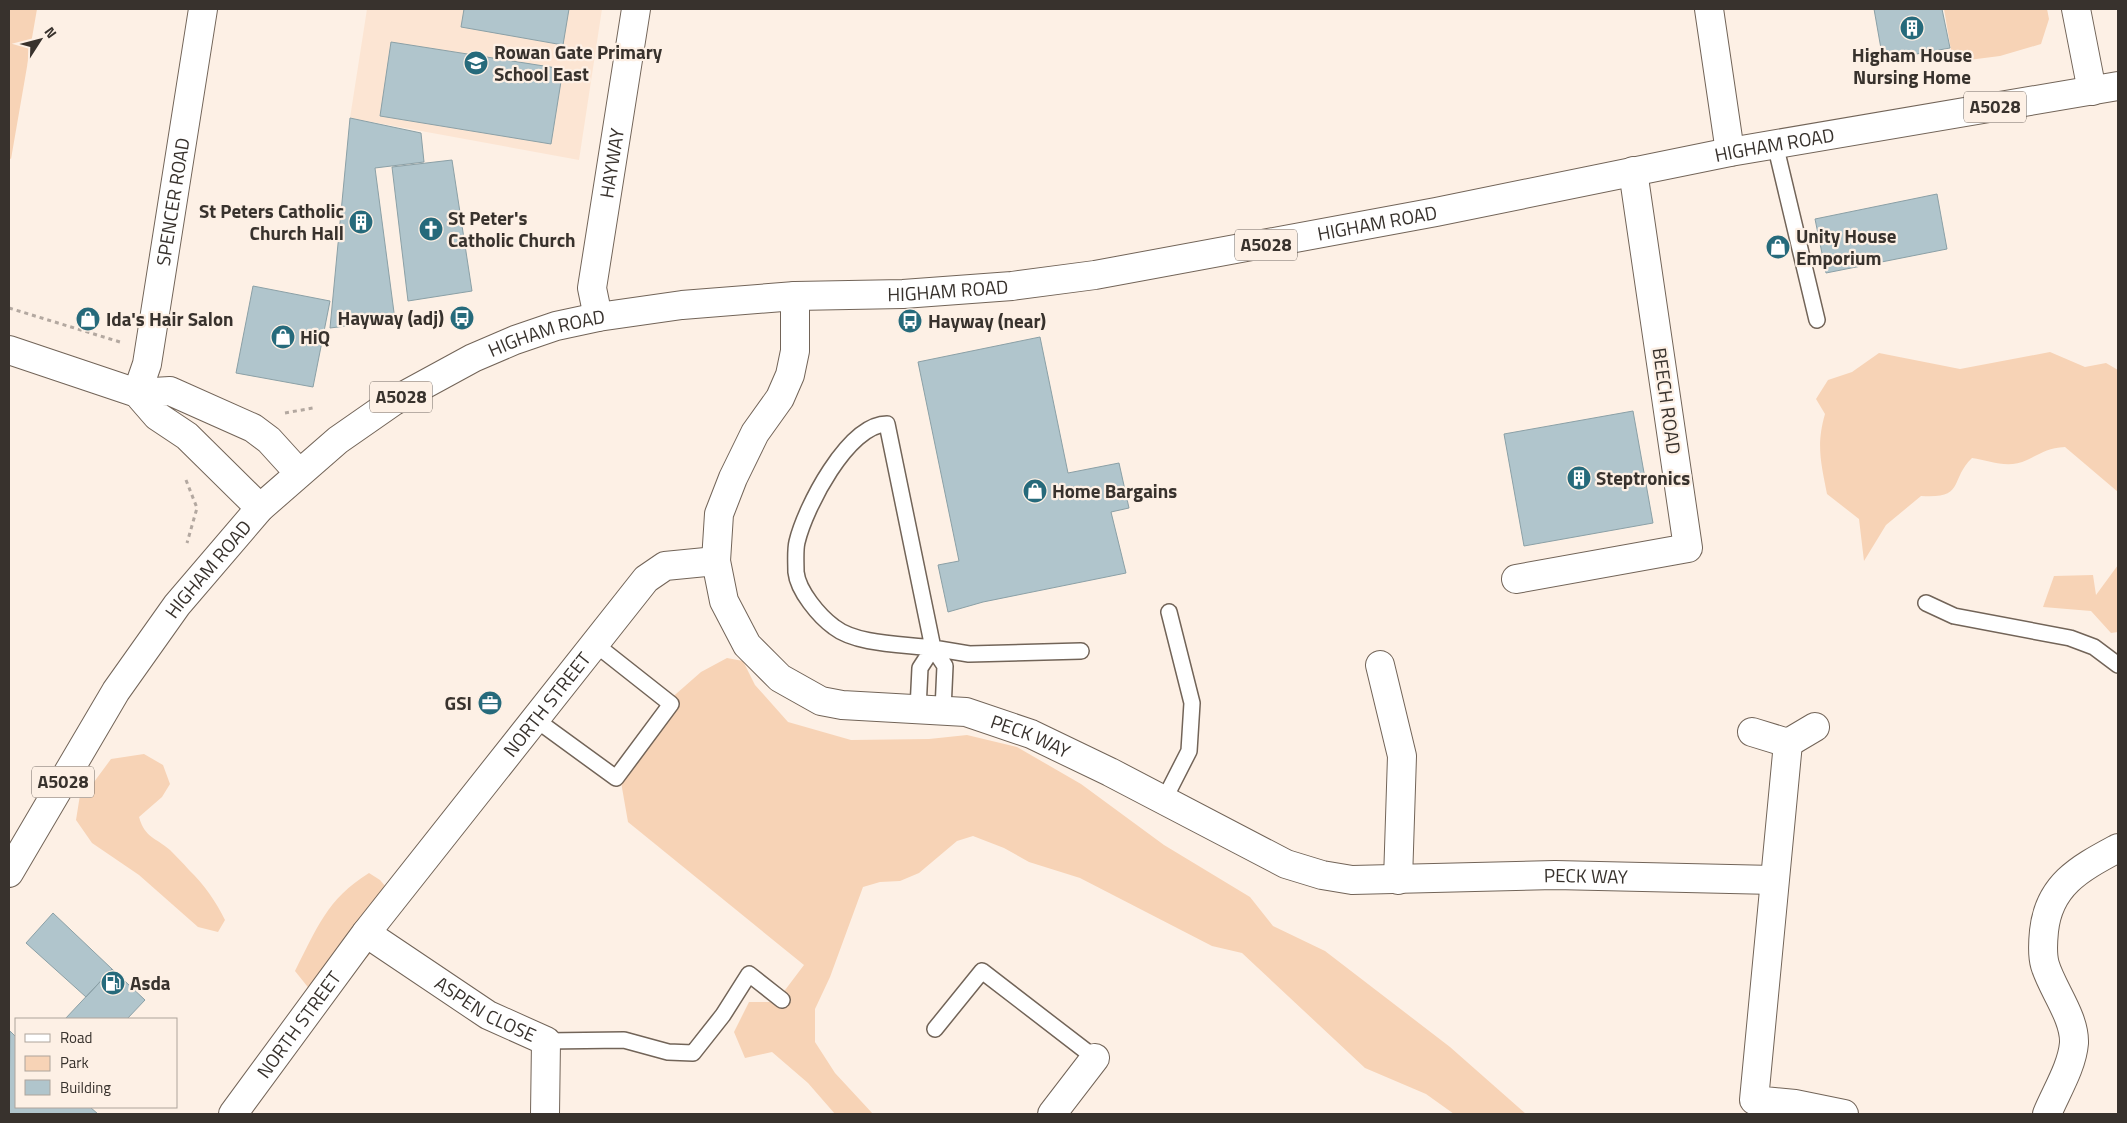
<svg xmlns="http://www.w3.org/2000/svg" width="2127" height="1123" font-family="'Titillium Web',sans-serif">
  <style>
    .built { fill: #fce5d3 }
    .green { fill: #f7d3b6 }
    .building { fill: #b0c5cc; stroke: #8ba0a6 }
    .lines { fill: none; stroke-linecap: round; stroke-linejoin: round }
    .service-casing { stroke: #726458; stroke-width: 18 }
    .minor-casing { stroke: #726458; stroke-width: 30 }
    .secondary-casing { stroke: #726458; stroke-width: 30 }
    .primary-casing { stroke: #726458; stroke-width: 30 }
    .path { stroke: #b3a8a0; stroke-width: 3; stroke-dasharray: 4 4; stroke-linecap: butt }
    .service { stroke: #fff; stroke-width: 15 }
    .minor { stroke: #fff; stroke-width: 28 }
    .secondary { stroke: #fff; stroke-width: 28 }
    .primary { stroke: #fff; stroke-width: 28 }
    .labels { text-anchor: middle; stroke-width: 4.5; stroke-linejoin: round; paint-order: stroke }
    .shield { fill: #fdf0e5; stroke: #736b64; stroke-width: 1 }
    .shield-label { font-size: 18px; font-weight: bold; fill: #38322d }
    .poi-label { font-size: 19px; font-weight: bold; fill: #38322d; stroke: #fdf0e5; text-anchor: start }
    .street-label { font-size: 19px; fill: #38322d; stroke: #fdf0e5 }
  </style>
  <rect width="100%" height="100%" fill="#fdf0e5"/>
  <path class="built" d="M367,9H602L579,160L350,118Z"/>
  <path class="green" d="M9,9H37L11,159L9,158Z
    M1944,9H2047L2049,19L2041,44L2000,56L1953,62Z
    M2050,352L2085,367L2106,363L2118,370V492L2065,447C2047,448 2042,453 2027,460C2008,469 1991,461 1972,458C1949,480 1966,499 1921,496L1886,525L1864,561L1859,519L1827,494C1821,463 1816,445 1825,414L1816,399L1828,380L1852,372L1879,353L1960,369Z
    M2118,565V632L2111,633L2091,611L2043,607L2054,576L2093,575L2096,595Z
    M727,658L743,661L755,685L788,722L851,740L929,739L967,735L1017,747L1081,784L1164,845L1250,897L1273,926L1325,951L1450,1047L1526,1114H1454L1426,1094L1365,1068L1242,953L1212,946L1080,878L1029,862L1004,848L973,836L957,841L919,873L900,881L880,882L863,887L830,977L815,1009V1042L835,1073L873,1114H835L808,1083L772,1052L745,1058L734,1032L749,1002H776L804,965L628,822L621,782L629,754L652,715L701,672Z
    M144,754L163,765L170,784L162,797L139,817C145,838 155,837 170,850C176,856 183,863 189,870C204,884 216,902 225,920L218,932L198,927L139,875L92,843L76,820L80,795L94,782L111,759Z
    M369,873L380,880L391,893L389,923L371,953L351,975L311,991L295,971C317,928 327,899 369,873Z"/>
  <path class="building" d="M464,9H569L563,45L461,27Z
    M1874,9H1942L1950,48L1883,60Z
    M391,42L563,69L551,144L380,116Z
    M350,118L421,133L424,162L375,168L395,320L330,328Z
    M452,160L472,291L408,301L392,167Z
    M1937,194L1947,249L1826,273L1815,219Z
    M253,286L330,301L313,387L236,373Z
    M1040,337L1068,473L1119,463L1129,508L1111,512L1126,573L983,602L948,612L938,565L959,561L918,362Z
    M1633,411L1653,523L1524,546L1504,434Z
    M53,913L112,969L86,997L26,943Z
    M112,969L145,1000L127,1019H65Z
    M10,1031L16,1037V1107H90L98,1114H9Z"/>
  <g class="lines">
    <defs>
      <path id="service" d="M1775,144L1817,320
        M1926,603L1954,616L2070,638L2094,647L2118,665
        M933,648L969,654L1081,651
        M918,709L920,668L933,648C904,644 857,645 834,627C819,616 798,591 796,572C796,563 795,550 797,542C805,508 848,424 887,424L933,648L945,666L943,710
        M535,719L616,778L671,704L595,644
        M1164,800L1189,751L1192,703L1169,612
        M935,1029L982,971L1095,1058
        M546,1041L624,1040L668,1052L693,1053L723,1015L749,974L782,1000"/>
      <g id="minor">
        <path d="M1709,9L1730,152"/>
        <path d="M2076,9L2092,91"/>
        <path id="s1" d="M795,296V351L790,375L780,398L755,433L733,478L719,514L716,561L724,601L747,645L780,678L821,701L842,705L966,712L1031,734L1110,772L1286,864L1322,875L1352,880L1555,875L1774,880"/>
        <path id="s2" d="M598,317L592,288L636,9"/>
        <path id="s3" d="M137,393L147,364L203,9"/>
        <path d="M1516,579L1688,548L1633,171"/>
        <path d="M1380,665L1402,756L1398,880"/>
        <path d="M1752,732L1788,743L1815,727"/>
        <path d="M1788,743L1754,1100L1795,1104L1844,1114"/>
        <path id="s4" d="M366,933L488,1015L546,1041L545,1114"/>
        <path id="s5" d="M233,1114L366,933L646,579L665,566L716,561"/>
        <path d="M1052,1114L1095,1058"/>
        <path d="M2047,1114C2056,1092 2072,1067 2074,1043C2075,1017 2052,989 2045,965C2042,955 2043,941 2044,931C2049,884 2081,868 2118,848"/>
      </g>
      <path id="secondary" d="M9,350L137,393L170,391L253,428L269,440L299,473
        M137,393L157,416L187,436L260,508"/>
      <g id="primary">
        <path id="s6" d="M9,873L116,691L177,605L260,508L338,440L394,401L473,358L515,340L556,326L598,317L682,305L795,296L903,294L1012,286L1095,275L1436,212L1730,152L2118,86"/>
      </g>
    </defs>
    <use href="#service" class="service-casing"/>
    <use href="#minor" class="minor-casing"/>
    <use href="#secondary" class="secondary-casing"/>
    <use href="#primary" class="primary-casing"/>
    <path class="path" d="M9,308L120,342
      M285,413L313,408
      M186,480L197,508L187,543"/>
    <use href="#service" class="service"/>
    <use href="#minor" class="minor"/>
    <use href="#secondary" class="secondary"/>
    <use href="#primary" class="primary"/>
  </g>
  <defs>
    <symbol id="building-disc" viewBox="-11 -11 22 22"><circle r="9.5" fill="#266a7b" stroke="#fdf0e5"/><path d="M-4-6H4V6H1V3H-1V6H-4ZM-2.5-4.3h1.7v1.8h-1.7ZM.8-4.3h1.7v1.8H.8ZM-2.5-1h1.7V.8h-1.7ZM.8-1h1.7V.8H.8Z" fill="#fff"/></symbol>
    <symbol id="school-disc" viewBox="-11 -11 22 22"><circle r="9.5" fill="#266a7b" stroke="#fdf0e5"/><path d="M0-5L7-2L0 1L-7-2ZM-4 1L0 2.5L4 1V4Q0 6-4 4Z" fill="#fff"/></symbol>
    <symbol id="church-disc" viewBox="-11 -11 22 22"><circle r="9.5" fill="#266a7b" stroke="#fdf0e5"/><path d="M-1.2-6h2.4v3.5h3.3v2.4h-3.3V6h-2.4V-.1h-3.3v-2.4h3.3Z" fill="#fff"/></symbol>
    <symbol id="shop-disc" viewBox="-11 -11 22 22"><circle r="9.5" fill="#266a7b" stroke="#fdf0e5"/><path d="M-5-2.5h2.3a2.7 3.5 0 0 1 5.4 0H5L5.5 6h-11ZM-1.5-2.5h3a1.5 2.3 0 0 0-3 0Z" fill="#fff"/></symbol>
    <symbol id="bus-disc" viewBox="-11 -11 22 22"><circle r="9.5" fill="#266a7b" stroke="#fdf0e5"/><path d="M-5-6H5V4H4V6H2V4H-2V6H-4V4H-5ZM-3.5-4V0h7V-4ZM-3.5 1.2v1.5H-2V1.2ZM2 1.2v1.5H3.5V1.2Z" fill="#fff"/></symbol>
    <symbol id="office-disc" viewBox="-11 -11 22 22"><circle r="9.5" fill="#266a7b" stroke="#fdf0e5"/><path d="M-6-3h4V-5.5h4V-3h4V5H-6ZM-1-4.5V-3h2v-1.5ZM-6 0V1H6V0Z" fill="#fff"/></symbol>
    <symbol id="fuel-disc" viewBox="-11 -11 22 22"><circle r="9.5" fill="#266a7b" stroke="#fdf0e5"/><path d="M-5.5-6h7V0h2V4h1.3V-2.5L3-4.5l.8-.8L6-3V5H2.5V1h-1V6h-7ZM-4.2-4.7v3.2H.2V-4.7Z" fill="#fff"/></symbol>
  </defs>
  <g fill-rule="evenodd">
    <use href="#building-disc" x="1898" y="14" width="28" height="28"/>
    <use href="#school-disc" x="462" y="49" width="28" height="28"/>
    <use href="#building-disc" x="347" y="208" width="28" height="28"/>
    <use href="#church-disc" x="417" y="215" width="28" height="28"/>
    <use href="#shop-disc" x="1764" y="233" width="28" height="28"/>
    <use href="#bus-disc" x="448" y="304" width="28" height="28"/>
    <use href="#shop-disc" x="74" y="305" width="28" height="28"/>
    <use href="#bus-disc" x="896" y="307" width="28" height="28"/>
    <use href="#shop-disc" x="269" y="323" width="28" height="28"/>
    <use href="#building-disc" x="1565" y="464" width="28" height="28"/>
    <use href="#shop-disc" x="1021" y="477" width="28" height="28"/>
    <use href="#office-disc" x="476" y="689" width="28" height="28"/>
    <use href="#fuel-disc" x="99" y="969" width="28" height="28"/>
  </g>
  <g class="labels">
    <g class="shield">
      <rect x="1964" y="91.5" width="62" height="31" rx="4"/>
      <rect x="1235" y="229.5" width="62" height="31" rx="4"/>
      <rect x="370" y="381.5" width="62" height="31" rx="4"/>
      <rect x="32" y="766.5" width="62" height="31" rx="4"/>
    </g>
    <g class="shield-label">
      <text x="1995" y="113">A5028</text>
      <text x="1266" y="251">A5028</text>
      <text x="401" y="403">A5028</text>
      <text x="63" y="788">A5028</text>
    </g>
    <g class="poi-label">
      <text x="494" y="59">Rowan Gate Primary<tspan x="494" dy="22">School East</tspan></text>
      <text x="1912" y="62" text-anchor="middle">Higham House<tspan x="1912" dy="22">Nursing Home</tspan></text>
      <text x="344" y="218" text-anchor="end">St Peters Catholic<tspan x="344" dy="22">Church Hall</tspan></text>
      <text x="448" y="225">St Peter's<tspan x="448" dy="22">Catholic Church</tspan></text>
      <text x="1796" y="243">Unity House<tspan x="1796" dy="22">Emporium</tspan></text>
      <text x="444" y="325" text-anchor="end">Hayway (adj)</text>
      <text x="106" y="326">Ida's Hair Salon</text>
      <text x="928" y="328">Hayway (near)</text>
      <text x="300" y="344">HiQ</text>
      <text x="1596" y="485">Steptronics</text>
      <text x="1052" y="498">Home Bargains</text>
      <text x="472" y="710" text-anchor="end">GSI</text>
      <text x="130" y="990">Asda</text>
    </g>
    <g class="street-label">
      <text dy="7" stroke="none"><textPath href="#s6" startOffset="2029">HIGHAM ROAD</textPath></text>
      <text dy="7" stroke="none"><textPath href="#s2" startOffset="156">HAYWAY</textPath></text>
      <text dy="7" stroke="none"><textPath href="#s3" startOffset="195">SPENCER ROAD</textPath></text>
      <text dy="7" stroke="none"><textPath href="#s6" startOffset="1624">HIGHAM ROAD</textPath></text>
      <text dy="7" stroke="none"><textPath href="#s6" startOffset="1189">HIGHAM ROAD</textPath></text>
      <text dy="7" stroke="none"><textPath href="#s6" startOffset="784">HIGHAM ROAD</textPath></text>
      <text transform="translate(1667 401) rotate(82)" y="7">BEECH ROAD</text>
      <text dy="7" stroke="none"><textPath href="#s6" startOffset="364">HIGHAM ROAD</textPath></text>
      <text dy="7" stroke="none"><textPath href="#s5" startOffset="516">NORTH STREET</textPath></text>
      <text dy="7" stroke="none"><textPath href="#s1" startOffset="682">PECK WAY</textPath></text>
      <text dy="7" stroke="none"><textPath href="#s1" startOffset="1270">PECK WAY</textPath></text>
      <text dy="7" stroke="none"><textPath href="#s4" startOffset="142">ASPEN CLOSE</textPath></text>
      <text dy="7" stroke="none"><textPath href="#s5" startOffset="111">NORTH STREET</textPath></text>
    </g>
  </g>
  <rect width="2127" height="1123" fill="none" stroke="#38322d" stroke-width="20"/>
  <rect x="15" y="1018" width="162" height="90" fill="#fdf0e5" stroke="#aea49b"/>
  <rect x="25" y="1034" width="25" height="8" fill="#ffffff" stroke="#aea49b"/>
  <text x="60" y="1043" font-size="15" fill="#38322d">Road</text>
  <rect x="25" y="1056" width="25" height="15" fill="#f7d3b6" stroke="#aea49b"/>
  <text x="60" y="1068" font-size="15" fill="#38322d">Park</text>
  <rect x="25" y="1080" width="25" height="15" fill="#b0c5cc" stroke="#aea49b"/>
  <text x="60" y="1093" font-size="15" fill="#38322d">Building</text>
  <g transform="translate(40 40) rotate(54)" stroke="#fdf0e5" stroke-width="4" paint-order="stroke">
  <path d="M0-4L9 19L0 12L-9 19Z" fill="#38322d"/>
  <text y="-8" font-size="14" font-weight="bold" text-anchor="middle" fill="#38322d">N</text>
  </g>
</svg>
